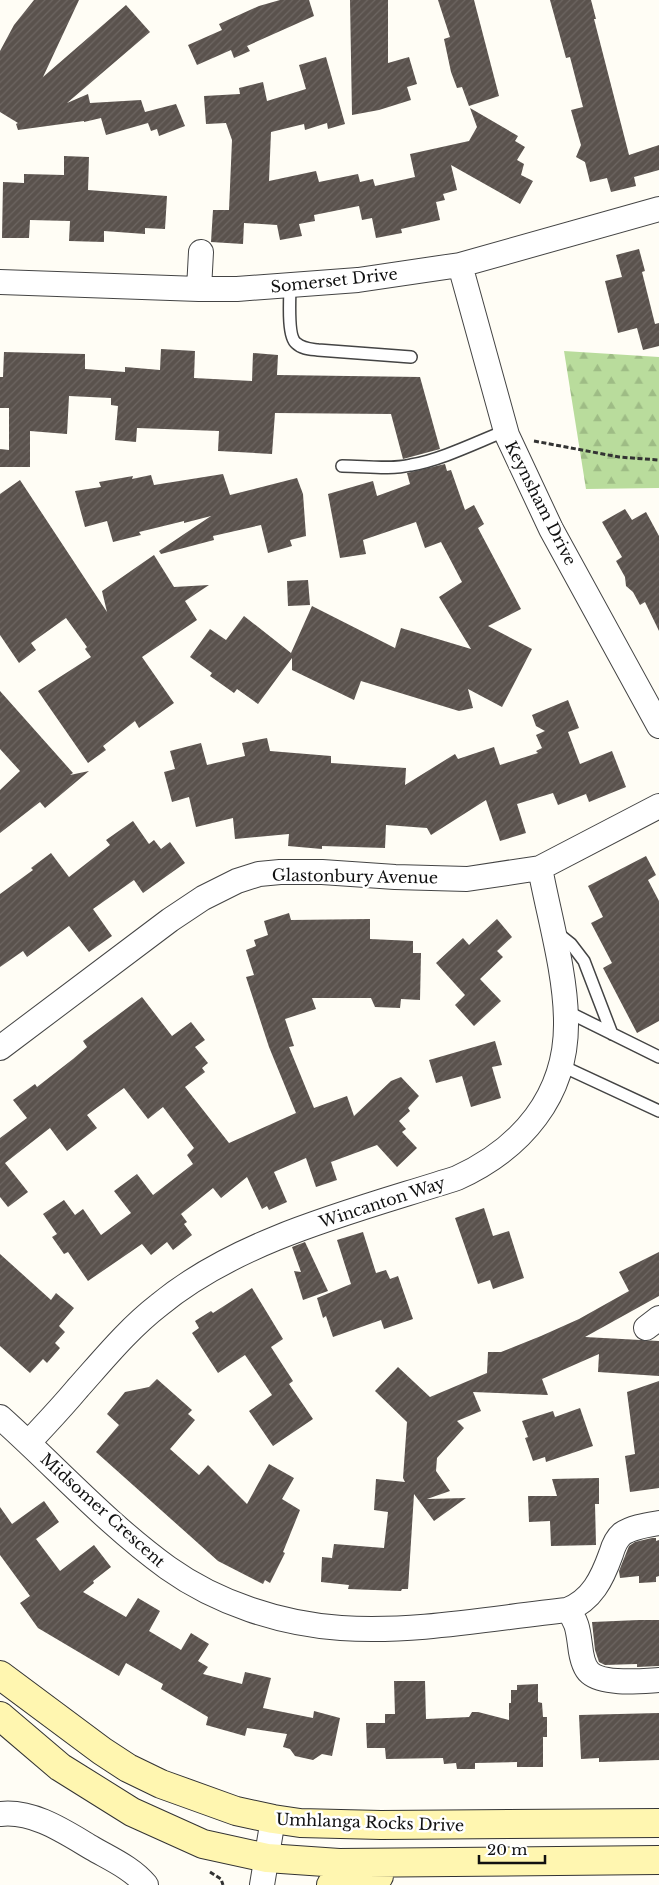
<svg xmlns="http://www.w3.org/2000/svg" width="659" height="1885" font-family="'Libre Baskerville',serif">
  <style>
    .forest { fill: url(#forest-firs) }
    .building { fill: url(#building-hatch) }
    .lines { fill: none; stroke-linecap: round; stroke-linejoin: round }
    .service-casing { stroke: #444; stroke-width: 14 }
    .minor-casing { stroke: #444; stroke-width: 26 }
    .secondary-casing { stroke: #333; stroke-width: 30 }
    .path { stroke: #333; stroke-width: 3; stroke-dasharray: 5 2.5; stroke-linecap: butt }
    .service { stroke: #fff; stroke-width: 11 }
    .minor { stroke: #fff; stroke-width: 24 }
    .secondary { stroke: #fff6b0; stroke-width: 28 }
    .labels { text-anchor: middle; stroke-width: 5; stroke-linejoin: round; paint-order: stroke }
    .street-label { font-size: 16px; fill: #111; stroke: #fff }
  </style>
  <defs>
    <pattern id="forest-firs" width="22" height="20" patternUnits="userSpaceOnUse" patternTransform="scale(1.25)"><rect width="22" height="20" fill="#b9dc9c"/><path d="M5 1l3.5 6h-7zM16 11l3.5 6h-7z" fill="#9ebc85"/></pattern>
    <pattern id="building-hatch" width="6" height="6" patternUnits="userSpaceOnUse" patternTransform="scale(1.25)"><rect width="6" height="6" fill="#5a524d"/><path d="M-1 1l2-2M0 6l6-6M5 7l2-2" fill="none" stroke="#6d6662"/></pattern>
  </defs>
  <rect width="100%" height="100%" fill="#fffdf5"/>
  <path class="forest" d="M564,351L659,357V488L586,489Z"/>
  <path class="building" d="M34,0H79L43,77L126,5L150,32L67,103L88,94L90,103L141,100L145,112L176,104L185,126L159,136L157,129L151,131L148,123L106,135L101,118L84,122V121L18,130L16,124L18,123L0,112V51L14,25Z
    M280,0H309L314,16L247,46L250,51L234,58L231,50L197,65L188,45L222,30L219,24L259,6Z
    M350,0H388V63L409,57L417,84L407,87L411,100L379,110L352,115Z
    M438,0H474L499,96L469,106L462,87L457,88L451,72L444,39L450,37Z
    M550,0H591L596,19H594L629,155L659,145V170L634,177L636,186L611,192L607,178L590,182L585,162L576,157L581,145L571,110L583,107L570,57L566,58Z
    M326,57L345,124L328,129L327,123L305,130L304,124L271,132L269,181L316,171L319,182L358,174L360,182L373,179L375,186L415,177L410,154L469,141L477,127L470,108L518,136L515,141L525,147L517,160L524,164L521,175L533,181L520,204L451,165L457,190L443,194L445,200L436,202L440,220L401,229L402,233L376,238L372,218L362,220L359,206L314,215L315,221L299,224L302,236L280,240L277,225L244,223L243,244L211,242L213,210H229L232,140L226,123L206,124L204,96L240,94L239,88L263,82L267,101L306,89L299,65Z
    M64,156L89,157L88,190L167,196L165,229L145,228V234L104,231V242L69,241L70,221L30,220L29,238H2L3,182L24,183V174L64,175Z
    M639,249L645,271L642,272L655,324L659,323V346L643,350L637,328L618,333L605,281L622,277L616,255Z
    M161,349L195,351L194,378L252,381L253,353L278,355L277,375L420,377L440,449L403,459L391,414L275,413L272,454L218,451L219,431L137,428L136,442L115,440L118,406L111,405V398L69,396L67,434L30,431V467H0V449L9,450V408H0V377H3L4,352L85,354V369L125,372V367L160,370Z
    M445,464L447,471L451,470L465,510L474,505L484,524L478,528L521,609L488,626L532,649L502,707L468,689L473,708L459,711L361,681L354,700L292,670V658L258,704L237,689L234,693L210,676L212,673L190,657L210,629L226,640L244,616L291,653L312,606L395,648L401,628L471,649L439,597L462,582L441,542L425,548L416,522L363,540L366,554L340,558L328,494L373,481L377,496L410,484L407,473Z
    M223,474L230,495L297,478L303,494L306,536L290,540L292,546L268,553L261,525L213,536L214,540L161,554L159,551L211,516L184,523V521L139,532L141,535L113,542L107,521L85,527L75,491L101,487L99,482L133,476L132,479L151,475L154,485Z
    M20,480L107,612L102,591L154,555L174,587L209,585L185,601L197,620L142,657L174,703L139,728L135,721L103,746L106,750L88,763L38,691L91,657L85,649L87,647L66,618L31,643L36,650L19,663L0,635V494Z
    M625,509L632,520L646,512L659,536V631L645,602L640,605L633,592L626,586L625,577L616,561L622,557L602,522Z
    M308,580L310,605L288,606L287,581Z
    M0,691L73,773L70,775L89,771L45,808L40,802L0,833V790L20,771L0,749Z
    M568,700L579,728L568,732L580,764L612,751L626,787L589,802L586,794L558,805L553,793L517,804L526,833L500,841L486,800L431,835L427,828L386,825L385,848L322,846V849L288,846L289,834L235,839L233,818L196,827L189,797L172,802L164,772L175,769L170,751L201,743L207,765L245,756L242,743L267,738L270,751L331,756V763L406,768L405,785L455,754L458,759L494,747L500,765L538,753L536,751L542,748L536,735L545,731L536,726L532,715Z
    M133,821L149,844L154,840L161,849L170,842L185,863L143,893L134,880L93,909L112,936L89,952L69,926L27,957L23,951L0,967V894L33,870L31,868L51,853L69,877L110,845L106,840Z
    M646,856L656,875L648,880L659,901V1021L637,1033L603,968L612,963L591,923L603,917L588,886Z
    M289,913L291,920L370,919V939L413,941V953H421L420,1000L401,999L400,1008L375,1007L371,998H312L316,1009L285,1019L294,1046L289,1047L314,1108L347,1096L354,1116L391,1081L401,1077L419,1096L408,1108L410,1111L399,1121L406,1129L402,1132L417,1148L397,1167L377,1145L331,1162L337,1180L316,1187L306,1158L274,1172L287,1202L269,1210L267,1206L262,1209L247,1177L221,1198L213,1188L181,1214L187,1222L184,1224L192,1235L173,1250L167,1242L151,1255L142,1244L88,1281L68,1252L64,1254L52,1237L57,1234L43,1214L64,1200L75,1215L83,1209L101,1235L131,1213L114,1191L137,1174L153,1195L193,1164L187,1155L194,1148L163,1107L148,1119L124,1088L87,1115L97,1128L67,1151L50,1128L5,1163L28,1192L8,1207L0,1197V1138L27,1118L13,1100L35,1084L37,1087L73,1059L87,1047L83,1041L142,997L172,1036L191,1022L205,1040L195,1047L208,1063L202,1068L205,1072L185,1087L229,1143L296,1113L269,1047L246,977L254,975L246,950L256,946L254,940L268,935L264,921Z
    M497,919L512,937L497,951L503,957L480,979L501,1001L474,1026L455,1005L465,995L436,963L463,938L469,945Z
    M495,1041L502,1065L492,1067L501,1098L471,1107L462,1076L436,1083L429,1060Z
    M484,1208L493,1236L509,1231L524,1278L493,1289L490,1280L478,1284L455,1218Z
    M363,1232L376,1273L386,1270L390,1279L398,1276L413,1319L384,1329L381,1320L333,1337L326,1316L323,1318L317,1298L351,1284L337,1240Z
    M305,1242L328,1291L303,1300L294,1271L301,1272L292,1247Z
    M659,1252V1296L585,1337L659,1341V1376L598,1372L599,1354L542,1379L548,1395L473,1392L481,1411L457,1421L464,1428L437,1458L436,1471L450,1491L427,1499L466,1498L434,1521L414,1494L408,1589H402L401,1591L348,1589L349,1585L321,1582L322,1557L332,1558L334,1544L384,1548L388,1512L374,1510L376,1479L405,1482L403,1478L407,1422L375,1391L398,1367L430,1397L487,1373L488,1352H501L541,1336L579,1319L629,1291L619,1272Z
    M0,1254L51,1300L56,1293L74,1308L59,1326L65,1332L55,1343L60,1348L47,1363L43,1359L30,1373L0,1346Z
    M252,1288L283,1339L271,1347L293,1381L289,1384L313,1419L273,1446L249,1411L272,1395L245,1355L218,1373L192,1333L199,1328L195,1321L211,1311L213,1313Z
    M157,1379L192,1410L188,1414L195,1420L170,1449L199,1475L208,1465L247,1504L269,1464L294,1478L282,1499L300,1510L283,1552L285,1553L270,1583L265,1580L263,1584L218,1561L96,1452L119,1425L107,1414L125,1392L149,1387Z
    M659,1381V1488L630,1492L625,1456L635,1454L627,1392Z
    M580,1408L593,1446L546,1462L545,1457L533,1461L525,1438L528,1437L522,1421L553,1411L555,1417Z
    M599,1478V1504H595L596,1545L551,1546L550,1521L529,1522L528,1496H557L552,1479Z
    M44,1501L59,1522L36,1539L60,1571L94,1545L111,1567L93,1581L94,1583L83,1592L126,1617L138,1598L160,1611L149,1631L181,1650L191,1633L209,1644L198,1661L208,1667L203,1674L242,1684L245,1672L271,1678L263,1708L313,1718L314,1711L340,1718L332,1756L322,1754L313,1760L295,1756L290,1749L283,1747L287,1734L247,1728L245,1736L206,1725L208,1717L161,1689L163,1684L126,1663L119,1676L38,1628L20,1603L30,1596L0,1555V1507L12,1524Z
    M652,1538H656V1541L659,1540V1576L656,1577V1582L639,1583V1576L620,1578L619,1571L629,1546L635,1542Z
    M639,1620H659V1666L637,1667V1664L605,1665L599,1662L595,1650L592,1622Z
    M394,1681H425L426,1719L469,1717L472,1712H478L509,1720V1703H511V1690H517V1685L538,1684V1702L542,1703L543,1717H547V1737H543V1767H517V1762L475,1763V1769H457L456,1763L444,1764L443,1758L386,1759L385,1748H367L366,1723H385V1714H395Z
    M659,1713V1760L599,1762V1758L581,1759L579,1715Z"/>
  <g class="lines">
    <defs>
      <path id="service" d="M290,285C290,297 287,336 296,343C302,349 310,349 318,350L411,357
        M342,466C365,466 389,470 411,465C441,460 477,442 505,431
        M556,932L571,944L584,961L612,1034
        M566,1011L659,1057
        M560,1065L659,1111"/>
      <path id="minor" d="M460,265L507,435L551,529L659,726
        M0,282L199,289H237L358,280L460,265L659,209
        M199,289L201,252
        M0,1048L170,920L203,898L237,881L259,874L280,872H322L395,877L467,879L540,868L659,806
        M646,1328L659,1318
        M0,1417C56,1467 107,1524 168,1568C217,1603 281,1624 341,1628C416,1633 492,1618 567,1610C592,1600 602,1579 611,1554C613,1547 616,1539 622,1534C632,1527 647,1525 659,1523
        M29,1442C45,1425 62,1407 77,1389C103,1360 128,1329 159,1305C240,1238 358,1210 457,1178C521,1149 567,1096 566,1022C566,974 549,916 540,868
        M567,1610C577,1620 578,1630 580,1645C581,1654 583,1667 590,1673C604,1685 641,1681 659,1680
        M0,1814C33,1810 65,1832 92,1848C111,1859 132,1868 146,1885
        M262,1885L273,1819"/>
      <path id="secondary" d="M0,1675L102,1751L128,1768L161,1784L236,1811L273,1819L300,1823L381,1825L659,1823
        M0,1716L60,1767L132,1812L203,1844L267,1858L339,1863L659,1860
        M331,1885L379,1876"/>
    </defs>
    <use href="#service" class="service-casing"/>
    <use href="#minor" class="minor-casing"/>
    <use href="#secondary" class="secondary-casing"/>
    <path class="path" d="M534,441L619,457L659,460
      M210,1872L221,1879L223,1885"/>
    <use href="#service" class="service"/>
    <use href="#minor" class="minor"/>
    <use href="#secondary" class="secondary"/>
  </g>
  <g class="labels">
    <g class="street-label">
      <text transform="translate(334 280) rotate(-6)" y="6">Somerset Drive</text>
      <text transform="translate(541 503) rotate(63)" y="6">Keynsham Drive</text>
      <text transform="translate(355 876) rotate(1)" y="6">Glastonbury Avenue</text>
      <text transform="translate(382 1202) rotate(-18)" y="6">Wincanton Way</text>
      <text transform="translate(103 1510) rotate(42)" y="6">Midsomer Crescent</text>
      <text transform="translate(370 1822) rotate(2)" y="6">Umhlanga Rocks Drive</text>
    </g>
  </g>
  <path d="M479 1855v8h66v-8" fill="none" stroke="#111111" stroke-width="2.5"/>
  <text x="487" y="1855" font-size="15" fill="#111111" stroke="#ffffff" stroke-width="4" paint-order="stroke">20 m</text>
</svg>
